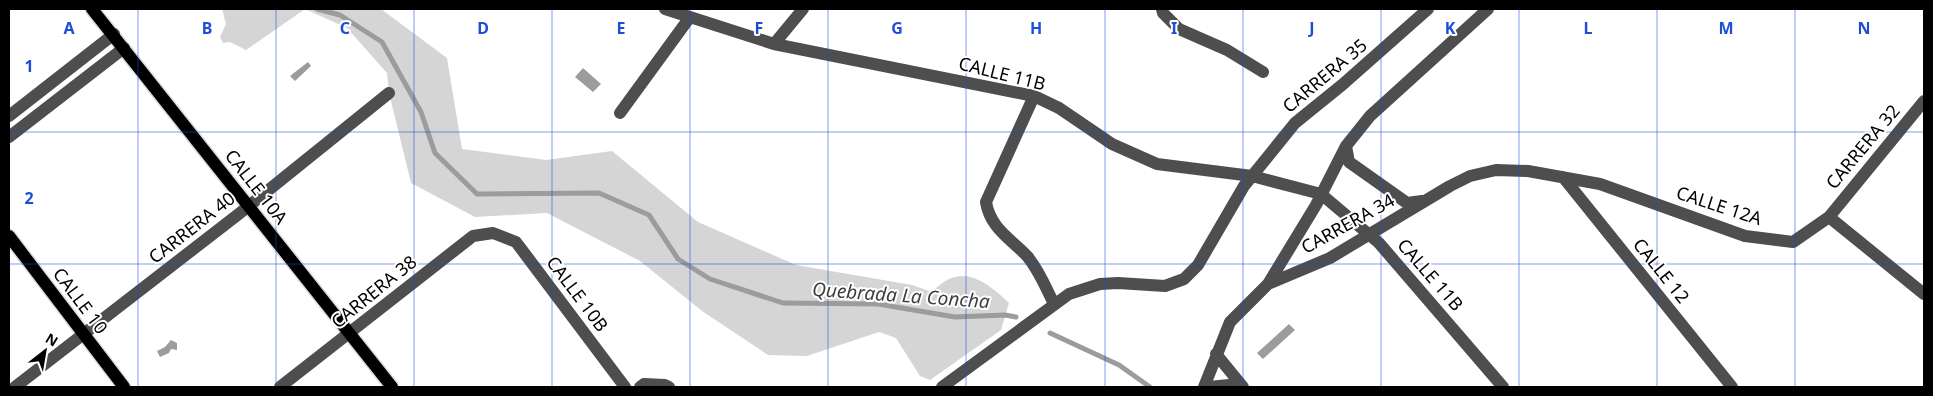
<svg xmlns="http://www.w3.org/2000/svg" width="1933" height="396" font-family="'Noto Sans',sans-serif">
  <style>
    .green { fill: #d5d5d5 }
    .water { fill: #9c9c9c }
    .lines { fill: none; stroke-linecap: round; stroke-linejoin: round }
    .stream { stroke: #9c9c9c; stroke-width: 5 }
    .major-casing { stroke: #dbdbdb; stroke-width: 15 }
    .minor { stroke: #4e4e4e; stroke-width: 12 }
    .major { stroke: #000; stroke-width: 12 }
    .grid { fill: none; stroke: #1d4ed8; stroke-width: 1; stroke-opacity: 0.55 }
    .labels { text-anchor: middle; stroke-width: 4; stroke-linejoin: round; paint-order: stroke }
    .street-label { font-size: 18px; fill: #000; stroke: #fff }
    .water-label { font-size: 19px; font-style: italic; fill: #3d3d3d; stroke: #fff }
    .grid-label { font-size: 16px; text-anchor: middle; font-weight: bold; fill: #1d4ed8; stroke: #fff; stroke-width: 4; stroke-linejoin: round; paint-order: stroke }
  </style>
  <rect width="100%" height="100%" fill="#fff"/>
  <path class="green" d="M222,9H305L246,50L230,42L223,43L220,37L226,24Z
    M305,9H381L447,58L462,149L546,160L612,151L698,222L796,265L912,285L932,292C960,262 984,279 1009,303L1001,330L930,380L920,376L896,338L879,332L807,356L768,355L702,311L640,261L547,213L475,217L411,183L389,93L387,73L347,28Z"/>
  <path class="water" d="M308,62L311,66L295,81L290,76Z
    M583,68L601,84L593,92L575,77Z
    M1289,324L1295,330L1263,359L1257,353Z
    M171,340L177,343V350L171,349L169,353L160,357L157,351L165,347Z"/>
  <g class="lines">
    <path class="stream" d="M317,9L340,15L382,42L421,112L435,153L477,194L599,193L649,215L678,259L710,279L783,303L878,304L955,317L1005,315L1016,317
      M1050,333L1119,365L1150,387"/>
    <defs>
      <path id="major" d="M92,9L392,387
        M9,236L124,387"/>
    </defs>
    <use href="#major" class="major-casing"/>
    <path class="minor" d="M665,9L774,44L1034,96L1059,108L1112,144L1157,164L1252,176L1321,194L1379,243L1503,387
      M1162,9L1163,13L1179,29L1227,50L1263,72
      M774,44L803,9
      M1034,96L986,202C990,228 1011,239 1027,256C1039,270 1046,288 1054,304
      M620,113L690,17
      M9,116L114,34
      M9,137L124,48
      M1346,146L1349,162L1407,203L1422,201
      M1563,177L1732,387
      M1829,217L1924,294
      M1268,284L1316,205L1346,146L1370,116L1488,9
      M1216,354L1243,387
      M15,387L240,213L389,93
      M280,387L473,236L493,233L516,242L625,387
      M640,387L644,384L665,385L669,387
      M942,387L1069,294L1100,284L1118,283L1165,286L1184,279L1198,265L1244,186L1295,123L1342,85L1428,9
      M1204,387L1230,322L1268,284L1330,258L1450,186L1470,176L1496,170L1528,171L1600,184L1745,236L1793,242L1829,217L1924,101
      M1209,387L1229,385L1239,387"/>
    <use href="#major" class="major"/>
  </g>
  <path class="grid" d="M138,9V387M276,9V387M414,9V387M552,9V387M690,9V387M828,9V387M966,9V387M1105,9V387M1243,9V387M1381,9V387M1519,9V387M1657,9V387M1795,9V387M9,132H1924M9,264H1924"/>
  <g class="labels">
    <g class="street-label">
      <text transform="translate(1002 74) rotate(14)" y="6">CALLE 11B</text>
      <text transform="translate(1325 76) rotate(-40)" y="6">CARRERA 35</text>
      <text transform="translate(1863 147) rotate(-50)" y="6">CARRERA 32</text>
      <text transform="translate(256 187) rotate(52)" y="6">CALLE 10A</text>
      <text transform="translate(1719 206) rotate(18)" y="6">CALLE 12A</text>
      <text transform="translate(1348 224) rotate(-29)" y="6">CARRERA 34</text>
      <text transform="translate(192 228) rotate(-38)" y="6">CARRERA 40</text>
      <text transform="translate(1661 271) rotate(51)" y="6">CALLE 12</text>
      <text transform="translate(1430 275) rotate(49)" y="6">CALLE 11B</text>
      <text transform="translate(374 292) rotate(-39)" y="6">CARRERA 38</text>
      <text transform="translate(577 294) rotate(53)" y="6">CALLE 10B</text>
      <text transform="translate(80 301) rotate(53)" y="6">CALLE 10</text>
    </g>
    <g class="water-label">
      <text transform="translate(901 295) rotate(4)" y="7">Quebrada La Concha</text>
    </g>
  </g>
  <g class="grid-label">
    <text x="69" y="34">A</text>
    <text x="207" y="34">B</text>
    <text x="345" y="34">C</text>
    <text x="483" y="34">D</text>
    <text x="621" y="34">E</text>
    <text x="759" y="34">F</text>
    <text x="897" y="34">G</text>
    <text x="1036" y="34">H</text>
    <text x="1174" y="34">I</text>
    <text x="1312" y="34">J</text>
    <text x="1450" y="34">K</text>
    <text x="1588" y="34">L</text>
    <text x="1726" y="34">M</text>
    <text x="1864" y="34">N</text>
    <text x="29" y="72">1</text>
    <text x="29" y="204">2</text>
  </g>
  <rect width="1933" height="396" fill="none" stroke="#000000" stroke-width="20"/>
  <g transform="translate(45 351) rotate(31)" stroke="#ffffff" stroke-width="4" paint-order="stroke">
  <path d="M0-4L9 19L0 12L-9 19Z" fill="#000000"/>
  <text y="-8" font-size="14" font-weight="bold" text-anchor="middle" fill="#000000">N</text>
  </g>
</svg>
